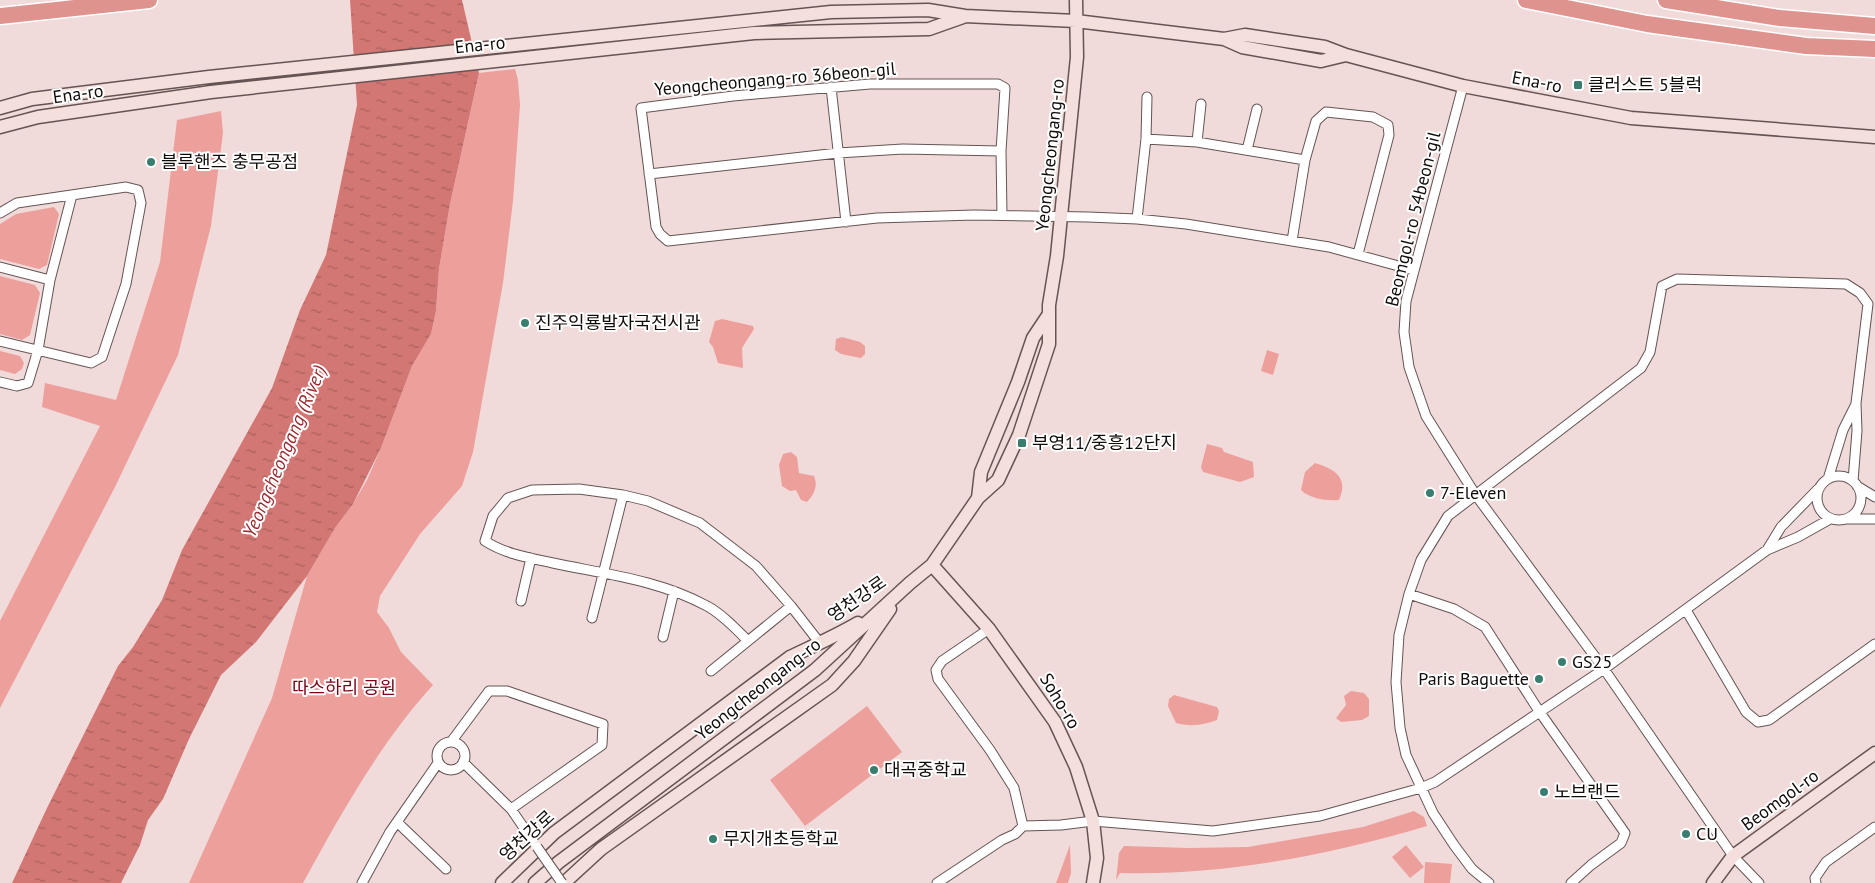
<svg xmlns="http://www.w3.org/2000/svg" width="1875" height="883" font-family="'PT Sans','Noto Sans KR',sans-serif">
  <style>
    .green { fill: #ed9f9b }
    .water { fill: url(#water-ripples) }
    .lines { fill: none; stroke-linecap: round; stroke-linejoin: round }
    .street-casing { stroke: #655453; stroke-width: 11 }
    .secondary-casing { stroke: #655453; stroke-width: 15 }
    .highway-casing { stroke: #fff; stroke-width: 19 }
    .street { stroke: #fff; stroke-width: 9 }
    .secondary { stroke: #f5dfdd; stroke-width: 12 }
    .highway { stroke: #df938f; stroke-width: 16 }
    .street-bridge-casing { stroke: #655453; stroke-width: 11; stroke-linecap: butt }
    .street-bridge { stroke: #fff; stroke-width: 9 }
    .poi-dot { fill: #397d6f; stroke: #fff; stroke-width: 2 }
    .labels { text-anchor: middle; stroke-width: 4; stroke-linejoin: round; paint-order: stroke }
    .street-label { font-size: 18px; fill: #110b0a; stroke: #fff }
    .poi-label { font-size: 18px; fill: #110b0a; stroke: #fff; text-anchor: start }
    .park-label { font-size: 18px; fill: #790416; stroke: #fff }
    .water-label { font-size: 19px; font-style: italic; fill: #972a2f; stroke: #fff }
  </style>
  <defs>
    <pattern id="water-ripples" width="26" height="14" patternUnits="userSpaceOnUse" patternTransform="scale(1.25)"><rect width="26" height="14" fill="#d27774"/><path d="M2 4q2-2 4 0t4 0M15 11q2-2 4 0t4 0" fill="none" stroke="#a9605d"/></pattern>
  </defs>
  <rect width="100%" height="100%" fill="#f0dbda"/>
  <path class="green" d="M515,69L518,80L520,105L513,201L503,283L473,452L462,486L420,534L380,596L377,612L389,628L401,652L433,685C380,743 341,814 303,883H189L272,698L307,576L335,528L353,504L367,480L381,448L412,366L431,334L436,311L439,269L450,204L479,73Z
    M221,111L223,133L211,226L178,355L114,489L0,708V621L100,426L42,407L45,383L116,400L160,262L177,120Z
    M54,207L59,214L47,265L39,269L0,259V224L16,214Z
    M0,276L35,285L40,293L30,335L22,340L0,334Z
    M722,319L753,326L754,329L742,348L743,368L718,363L713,347L709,342L715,321Z
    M842,337L860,342L865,346V354L861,358L841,354L835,350L836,339Z
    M1267,350L1279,354L1273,375L1261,371Z
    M0,351L20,356L24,363L22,369L15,374L0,370Z
    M1207,444L1222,448L1224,452L1253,462L1254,477L1240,482L1203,472L1201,467Z
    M791,452L797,457L799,473L814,476C818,486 815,493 807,502L801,500L796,490L790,491L782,486L779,465L783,454Z
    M1315,463C1335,469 1349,478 1339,500C1327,501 1310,499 1301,490L1305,472Z
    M1351,691L1364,693L1369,699V716L1362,720L1341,722L1336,718L1346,705L1344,696Z
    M1174,695L1217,707L1219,711L1217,720C1203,725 1191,727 1176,723L1168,706L1169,699Z
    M867,706L902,752L805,826L770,780Z
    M1414,811L1424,817L1427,826C1331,855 1220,876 1120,873L1116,880L1119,853L1124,846L1189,848L1248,847L1363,827Z
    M1070,845L1071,873L1068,883H1056Z
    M1406,845L1424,867L1410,878L1392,857Z
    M1425,862L1452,864L1450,883H1424Z"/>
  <path class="water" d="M350,0H462L479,73L450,204L439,269L436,311L431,334L412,366L381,448L353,504L335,528L307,576L256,642L221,675L189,739L163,799L148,820L140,845L121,883H12L47,808L118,666L133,647L162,600L182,550L272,388L300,310L326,255L357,105Z"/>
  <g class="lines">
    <defs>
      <path id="street" d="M1463,86L1406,301L1404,332L1409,367L1426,416L1475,494L1604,669L1733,856L1759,883
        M831,87L846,222
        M1146,139L1197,142L1305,160
        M1197,142L1201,104
        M1247,150L1257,109
        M649,174L838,153L903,149L1001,151
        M0,213L17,203L126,187L138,190L141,203L126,284L102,357L91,363L0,341
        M1002,215L1001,151L1005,88L998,84H870L733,96L641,108L656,227L660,234L668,241L877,218L974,215L1088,217L1137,219L1186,224L1329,247L1413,270
        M1137,219L1146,139L1147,97
        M1292,241L1305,160L1316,121L1326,112L1373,117L1388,125L1389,135L1358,254
        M0,267L50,280
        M0,382L17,386L28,383L38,350L50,280L72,195
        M1817 498a22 22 0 1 1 44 0a22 22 0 1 1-44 0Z
        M1828,479L1843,430L1855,406
        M1857,486L1875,497
        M1846,519H1875
        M1767,550L1781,527L1818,489
        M1409,594L1454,609L1485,627L1539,711L1625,833L1621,843L1591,865L1571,883
        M521,601L531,558
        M1686,610L1746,712L1758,722L1769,720L1875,644
        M592,618L623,495
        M989,629L942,661L936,670L938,679L990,750L1014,788L1023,826
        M663,637L674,591
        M747,640C735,628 722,614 707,606C659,580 605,574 553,563C530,558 505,554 485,541L493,516L508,498L532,490L579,489L623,495L648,501L700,523L756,566L791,606L819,642
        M711,671L791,606
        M451,742L489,691H507L603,724L602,745L511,809
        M437 756a14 14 0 1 1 28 0a14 14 0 1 1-28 0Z
        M463,762L511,809L537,847
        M398,823L446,869
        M362,883L390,832L438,763
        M937,883L1002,840L1015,834L1023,826L1061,825L1093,821L1213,831L1320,816L1421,788L1435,782L1604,669L1767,550L1798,537L1830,519
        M1489,883L1472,869L1454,845L1433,813L1406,755L1400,728L1396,682L1399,635L1409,594L1421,560L1448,516L1641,368L1650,352L1662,286L1677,279L1846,284L1860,293L1868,304L1856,403L1857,431L1853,481
        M1816,883L1815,878L1826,862L1875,827"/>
      <path id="secondary" d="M1224,39L1245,35L1325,47L1346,55L1463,86L1631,118L1875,137
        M0,108L32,99L209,77L831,12L928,10L965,16L1076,21L1224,39L1242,47L1321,61L1346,55
        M0,127L38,117L211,92L754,33L929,29L963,17
        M978,498L981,472L1018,382L1033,338L1049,314
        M932,565L989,629L1055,722L1076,767L1093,821L1097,858L1093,883
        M502,883L554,833L790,657C813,646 836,636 858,623
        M535,883L559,862L815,670L910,583L932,565L978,498L998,480L1019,435L1049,344V305L1057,256L1077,57L1076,0
        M564,883L601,849L832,685L854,661L890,609
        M1713,883L1733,856L1875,753"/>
      <path id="highway" d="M1526,0L1647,24L1806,46L1875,49
        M1666,0L1780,18L1875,26
        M0,16L149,0"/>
    </defs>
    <use href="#street" class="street-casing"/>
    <use href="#secondary" class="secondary-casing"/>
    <use href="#highway" class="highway-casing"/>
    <use href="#street" class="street"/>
    <use href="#secondary" class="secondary"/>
    <use href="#highway" class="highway"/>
    <defs>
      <path id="street-bridge" d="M537,847L562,883"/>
    </defs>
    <use href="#street-bridge" class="street-bridge-casing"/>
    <use href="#street-bridge" class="street-bridge"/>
  </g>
  <g class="poi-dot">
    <rect x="1573" y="80" width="10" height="10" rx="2.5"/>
    <circle cx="151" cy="162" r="5"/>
    <circle cx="525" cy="323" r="5"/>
    <rect x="1017" y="438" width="10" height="10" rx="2.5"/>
    <circle cx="1430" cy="493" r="5"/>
    <circle cx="1562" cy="662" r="5"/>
    <circle cx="1539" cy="679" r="5"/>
    <circle cx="874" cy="770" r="5"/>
    <circle cx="1544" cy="792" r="5"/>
    <circle cx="1686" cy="834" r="5"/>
    <circle cx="713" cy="839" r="5"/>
  </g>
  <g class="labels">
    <g class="street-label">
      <text transform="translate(480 45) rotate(-6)" y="6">Ena-ro</text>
      <text transform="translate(775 79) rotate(-5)" y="6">Yeongcheongang-ro 36beon-gil</text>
      <text transform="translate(1537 82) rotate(11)" y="6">Ena-ro</text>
      <text transform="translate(78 94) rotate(-8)" y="6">Ena-ro</text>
      <text transform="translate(1050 155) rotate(-84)" y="6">Yeongcheongang-ro</text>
      <text transform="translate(1413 219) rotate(-76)" y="6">Beomgol-ro 54beon-gil</text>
      <text transform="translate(857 599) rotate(-35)" y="6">영천강로</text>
      <text transform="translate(758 689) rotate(-38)" y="6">Yeongcheongang-ro</text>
      <text transform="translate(1060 701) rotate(59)" y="6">Soho-ro</text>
      <text transform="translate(1780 800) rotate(-36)" y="6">Beomgol-ro</text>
      <text transform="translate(527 836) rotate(-42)" y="6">영천강로</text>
    </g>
    <g class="poi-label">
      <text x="1588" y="91">클러스트 5블럭</text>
      <text x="161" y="168">블루핸즈 충무공점</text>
      <text x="535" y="329">진주익룡발자국전시관</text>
      <text x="1032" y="449">부영11/중흥12단지</text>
      <text x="1440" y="499">7-Eleven</text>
      <text x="1572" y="668">GS25</text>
      <text x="1529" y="685" text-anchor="end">Paris Baguette</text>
      <text x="884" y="776">대곡중학교</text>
      <text x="1554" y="798">노브랜드</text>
      <text x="1696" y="840">CU</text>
      <text x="723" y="845">무지개초등학교</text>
    </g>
    <g class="park-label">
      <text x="344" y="694">따스하리 공원</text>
    </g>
    <g class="water-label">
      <text transform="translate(284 451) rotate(-67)" y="7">Yeongcheongang (River)</text>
    </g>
  </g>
</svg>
